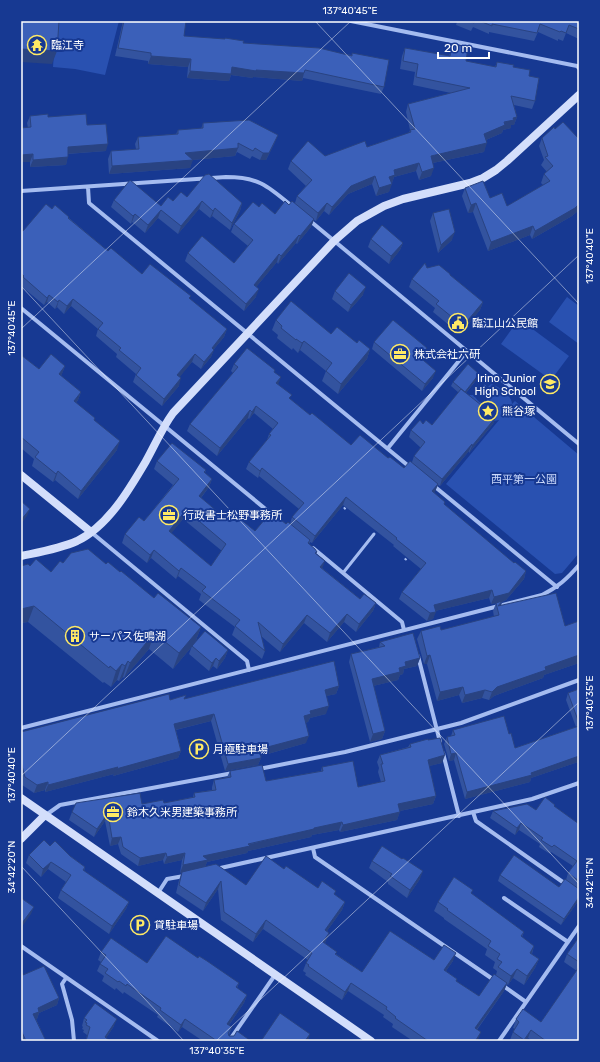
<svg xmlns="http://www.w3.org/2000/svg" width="600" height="1062" font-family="Rubik,'Noto Sans JP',sans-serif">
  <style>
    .green { fill: #2951b1 }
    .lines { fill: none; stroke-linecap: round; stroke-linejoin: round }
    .path { stroke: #a5bcf0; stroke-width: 2.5; stroke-dasharray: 2 3; stroke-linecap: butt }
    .lane { stroke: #a5bcf0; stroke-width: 3 }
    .street { stroke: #a5bcf0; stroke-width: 4 }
    .secondary { stroke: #d3defb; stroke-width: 8 }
    .wall { fill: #33539f; fill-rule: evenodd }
    .shaded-wall { fill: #294382 }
    .building { fill: #3b60b9; stroke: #294382; fill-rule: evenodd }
    .ticks { fill: none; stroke: #fff; stroke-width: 1; stroke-opacity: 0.45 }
    .labels { text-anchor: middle; stroke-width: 4; stroke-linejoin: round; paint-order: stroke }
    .poi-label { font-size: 11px; fill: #fff; stroke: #173992; text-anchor: start }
    .park-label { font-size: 11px; fill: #ccdafb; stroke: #173992 }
    .neatline { fill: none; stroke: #fff; stroke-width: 1.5 }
    .ticks-label { font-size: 10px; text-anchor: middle; fill: #fff }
  </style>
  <rect width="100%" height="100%" fill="#173992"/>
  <path class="green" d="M56,21H119L105,75L75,69L53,67Z
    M567,297L579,306V344L549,322Z
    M519,319L569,356L551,380L501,344Z
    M491,384C499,386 512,396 512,404L515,401L579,455V553L562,573L555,574L446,484L499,420L494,421L469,398L470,395H473C477,398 478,404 485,403L488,398L487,388Z"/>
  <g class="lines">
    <path class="path" d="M481,391L488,382
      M344,509L348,505
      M405,560L409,555"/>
    <path class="lane" d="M343,573L374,534"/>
    <path class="street" d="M351,21L577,66L579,68
      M88,187L89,203L411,468
      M21,191L226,177C259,177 268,186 293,207
      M309,220L579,444
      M21,308L274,516
      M388,448L467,351
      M434,486L557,587
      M91,532L247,661L249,670
      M313,548L402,622L404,630
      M418,656L440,742
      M21,728L542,595C558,587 567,579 579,565
      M443,753L459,816
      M259,769L345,752L461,723L579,680
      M473,812L476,821L567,885
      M46,815L60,805L233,773
      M313,848L315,857L494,980
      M216,869L532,799L579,783
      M158,893L167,879L184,876
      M504,898L568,942
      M21,946L158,1041
      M66,978L62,984L72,1020L74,1041
      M502,985L526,1002
      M229,1041L275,975
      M499,1041L579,926"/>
    <path class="secondary" d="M21,475L91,532
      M21,556C40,552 59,549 77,541C108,526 129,490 146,461C155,445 162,428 173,413L334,241L357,221L384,206L403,199L470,183L483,178L496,170L507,161L579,95
      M21,798L371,1041
      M21,839L45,815"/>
  </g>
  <path class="wall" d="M123,21H156L184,36L352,55V53L384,87L381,94L303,78L302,81L253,77V78L231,75L229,81L187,78L188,67L148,64V61L115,56Z
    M456,21H579V39L566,33L563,41L558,39V41L538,32L534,41L489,32V34L473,27L471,31L456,25L457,22Z
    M453,44L466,61L495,67L497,62L513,67L529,76L535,101L532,109L514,105L517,117L514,125H511V128L503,130L502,133L486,140L484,152L433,163L431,176L419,180L416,171L394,177L392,183H391L389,192L376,196L372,184L348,194L329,215L324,211L316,221L314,220L311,227L297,244L296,243L278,264L277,262L256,287V297L244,311L185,261L188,253L234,263L248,246L231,232L234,224L259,207L275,214L289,205L295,203L297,196L306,186L288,169L291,161L325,156L367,147L409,133L410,130L406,112L408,104L451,93L413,85L415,72L400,69L402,56L405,48L449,56Z
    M30,116L48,117L87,125L106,151L68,154L66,165L30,167V162H21V128H28L27,123Z
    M203,123L275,142L266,160H260L252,156L250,159L237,152L235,156L192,160L190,168L109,174L108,159L111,151L136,149L135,144L138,137L176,134L178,130L201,129Z
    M555,129L579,139V210L572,216L532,239L530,235L488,251L473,212L468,213L462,196L465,188L490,198L507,206L543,185L541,183L544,174L547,172L541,165L544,160L539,146L542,138Z
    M187,197L242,203L240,211L230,230L212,216L210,218L199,209L178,234L158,218L145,233L132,222L131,224L111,207L114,200L161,206Z
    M52,209L69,217V218L108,251L142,274L190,299L227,329L224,337L214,349L211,357L201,369L192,362L179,377V386L162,406L133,382L136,374L116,357L117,354L96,336L98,329L71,306L64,314L57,307L55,309L47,302L44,305L21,286V230L23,231Z
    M433,213L452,240L438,253L430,221Z
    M371,239L403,243L400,250L389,264L368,247Z
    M427,268L450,275L483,302L480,310L460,334L433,312L435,308L409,287L412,279Z
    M335,291L363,295L348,312L332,299Z
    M276,320L331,334L357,343L370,349L367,359L338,394L322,381L326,371L300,350L298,353L293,348L292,350L277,338L278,335L272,330Z
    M374,342L427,348L424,355L423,356L424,358L423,360L433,378L422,391L372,349Z
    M21,355L39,369L65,366L61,376L81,392L78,400L76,403L94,420L117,450L78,499L55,480L53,482L32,466L34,459L21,448Z
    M234,364L275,370L274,372L278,384L290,399L310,415L351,445L388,458L404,468L412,462L414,456L421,448L409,437L411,430L423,424L432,425L459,393L451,386L453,382L478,378L466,393L496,417L493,424L469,453V451L440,486L438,485L434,493L444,504L514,563L526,571L524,579L506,600L502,602L501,606L565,626L579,621V663L544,675L543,678L494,696L489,700L482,698L462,703L459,695L437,701L427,664H424L417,639L421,631L441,630L494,617L493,611L496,603L491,604L489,598L435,611L433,619L427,621L399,599L402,592L421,569L393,546L394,545L343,505L312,543L310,542L309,544L317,552L316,554L322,568L360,599L376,603L373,611L356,632L344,622L327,642L304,623L280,652L261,636L265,651L262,659L232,635L235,627L199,600L201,594L178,576L176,579L151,558L147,563L122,543L125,534L144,521L173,485L154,469L157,461L206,470L205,473L212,479L209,487L201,498L224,517L255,531L290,524L292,517L299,509L259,476L258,478L246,469L249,462L267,440L269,434L273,429L254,413L249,419L248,418L217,456L187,431L190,424L233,373L231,371ZM183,519L222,551L211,566L171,533Z
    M63,563L106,564L120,572L154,598L201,627L195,643L173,669L149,649L124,678L123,677L119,681L117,680L111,687L104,682L103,683L28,622L21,623V566H30L51,572Z
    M380,642L420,658L417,666L404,669L403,674L400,675L398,680L373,686L385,731L382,739L370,742L349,662L351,654L379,647Z
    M192,646L228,650L225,658L217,669L213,666L209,671L189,654Z
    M339,686L336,694L326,696V714L310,718L308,722L305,723L306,743L261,756V758L258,765L225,771L211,721L176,730L181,751L178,758L113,776L114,774L45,792V790L34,793L22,785L21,780V732L170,700Z
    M579,689V764L578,762L531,778L530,782L465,799L454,760L449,761L444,744L447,737L451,736L453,730L509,734L515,748L576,727L566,700L568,693Z
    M428,740L442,763L429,766L436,796L433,804L400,811L397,820L340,832L339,830L312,835L311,837L248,851L247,853L207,862L205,867L246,885L284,869L318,888L334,894L345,902L342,910L327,931L329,933L325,943L336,954L362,972L434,960L453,961L446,971L457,979L456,981L479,996L496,975L497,971L493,968L495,962L485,955L487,949L444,919V918L434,911L438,902L472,894L524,932L522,937L534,946L532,954L539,959L535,968L524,985L513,978L508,985L507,984L504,991L477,1030L478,1041H413L392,1027L393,1024L383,1017L384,1015L348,991L342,1000L305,975L306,973L303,971L306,963L308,960L263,929L253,942L221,920L218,889L203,911L176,893L179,880L182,872L180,873L182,860L164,864L163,860L138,866L121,854L118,844L110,846L105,821L94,837L69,820L72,812L142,804L164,803L193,797L194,793L212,790V787L214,780L227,777L230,771L266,781L321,771L322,767L358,787L381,782L378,772L379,768L377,762L380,755L408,747L410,744Z
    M555,807L579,824V900L561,925L498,881L500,875L559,887L566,880L568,873L573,866L551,852L550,854L539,847L540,844L519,830L515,835L490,818L493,811L536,810Z
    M50,846L70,856L85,867L84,871L129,902L126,909L109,934L58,898L61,890L66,882L48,869L41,877L26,863L29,855Z
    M372,861L420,879L407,898L388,884V882L369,868Z
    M579,937V1041H532L528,1038L526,1041H511L510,1040L513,1032L515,1029L513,1028L516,1019L541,1022L577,971L564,962L567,954Z
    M101,952L147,963L198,958L239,983L237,988L247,995L244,1003L229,1025L232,1027L229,1035V1036L251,1041H203L182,1027L178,1032L157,1017L158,1015L124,992L123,994L116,988L115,990L102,981L104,976L97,971L101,962L98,960Z
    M21,972L23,975L59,998L57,1005L39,1013L37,1019H36L46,1041H21Z
    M84,1018L114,1026L106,1038L110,1041H86L87,1035L83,1032L84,1030L82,1029L83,1027L82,1026Z"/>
  <path class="shaded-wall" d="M21,49L57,51L52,64L21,62Z
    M151,56L191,59L188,67L148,64Z
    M232,67L256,70L304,73L302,81L253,77V78L231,75L229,81L187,78L190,71Z
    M517,117L514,125H511V128L503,130L502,133L481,142L484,134L513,118Z
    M278,135L275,142L266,160H260L263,153Z
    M487,143L484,152L428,164L431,156Z
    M108,144L106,151L65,154L68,147Z
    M238,148L235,156L182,161L185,153Z
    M33,154L30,162H21V155Z
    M68,157L66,165L30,167L33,160Z
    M193,160L190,168L109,174L112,166Z
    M419,163L416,171L394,177L392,183L386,185L389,177L394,170Z
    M434,168L431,176L419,180L422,172Z
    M375,176L372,184L348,194L329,215L332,207L351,186Z
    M392,184L389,192L376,196L379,188Z
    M202,201L199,209L178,234L181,226Z
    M242,203L240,211L230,230L232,223Z
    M327,203L324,211L316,221L318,213Z
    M476,203L473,212L468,213L471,205Z
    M579,204V210L572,216L532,239L535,231Z
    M215,208L212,216L210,218L213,211Z
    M161,210L158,218L145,233L148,225Z
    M135,214L132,222L131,224L133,216Z
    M314,219L311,227L297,244L300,236Z
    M533,226L530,235L488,251L491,242Z
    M455,232L452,240L438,253L441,245Z
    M299,235L296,243L278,264L281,256Z
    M403,243L400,250L389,264L391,256Z
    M279,254L277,262L251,293L254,285Z
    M366,287L363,295L348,312L351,305Z
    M259,289L256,297L244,311L246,304Z
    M49,295L47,302L44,305L47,298Z
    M73,299L71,306L64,314L67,306Z
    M59,300L57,307L55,309L58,302Z
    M483,302L480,310L460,334L463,326Z
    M227,329L224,337L209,355L212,348Z
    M304,341L300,350L298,353L302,343Z
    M427,348L424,355L418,362L421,355Z
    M370,349L367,359L338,394L341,384Z
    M214,350L211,357L201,369L204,362Z
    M195,354L192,362L175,383L177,375Z
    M65,366L62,374L56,382L59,374Z
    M436,371L433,378L422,391L425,384Z
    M479,374L478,378L463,396L465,392Z
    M281,377L278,385L276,383Z
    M181,378L179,386L162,406L164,399Z
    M81,392L78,400L71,409L74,401Z
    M256,406L254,413L249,419L252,412Z
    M250,410L248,418L217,456L220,448Z
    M496,417L493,424L469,453L472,446Z
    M120,441L117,450L78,499L81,491Z
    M472,444L469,451L440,486L442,479Z
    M262,468L259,476L258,478L260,471Z
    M58,471L55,480L53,482L56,474Z
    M212,479L209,487L196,504L199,496Z
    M438,484L435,492L429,499L432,491Z
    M346,497L343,505L312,543L315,536Z
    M30,509L27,516L21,524V520Z
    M186,510L183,519L166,540L169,531Z
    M154,550L151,558L147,563L150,555Z
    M325,561L322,569L320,567Z
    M181,568L178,576L176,579L179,571Z
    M526,571L524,579L506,600L502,602L499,610L498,606L502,602L491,604L494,597Z
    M492,590L489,598L431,612L434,605Z
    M376,603L373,611L356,632L359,624Z
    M34,606L28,622L21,623V609Z
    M436,612L433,619L427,621L430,613Z
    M347,614L344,622L327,642L330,633Z
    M307,615L304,623L280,652L283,644Z
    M201,627L195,643L173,669L179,653Z
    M154,633L149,649L124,678L130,663Z
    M228,650L225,658L217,669L219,661Z
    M430,655L427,664H424L427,656Z
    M579,655V663L544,675L543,678L494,696L489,700L492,692L497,687L545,667Z
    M216,658L213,666L209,671L212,663Z
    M420,658L417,666L404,669L403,674L400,675L398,680L369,687L372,679L399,668L405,662Z
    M128,661L123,677L119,681L125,666Z
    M122,664L117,680L111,687L116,671Z
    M339,686L336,694L322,697L325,690Z
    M463,687L459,695L437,701L440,692Z
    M485,690L482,698L462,703L465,695Z
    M329,706L326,714L310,718L308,722L301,724L304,716L310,711Z
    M214,714L211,721L171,731L174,724Z
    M385,731L382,739L370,742L373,734Z
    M309,736L306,743L257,757L260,749Z
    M181,751L178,758L113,776L114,774L45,792L48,785Z
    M456,753L454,760L449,761L451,754Z
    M445,755L442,763L425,767L428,760Z
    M579,756L578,762L531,778L530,782L465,799L467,792Z
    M261,758L258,765L225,771L228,764Z
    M48,782L45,790L34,793L37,785Z
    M436,796L433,804L395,812L398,804Z
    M400,812L397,820L340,832L343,825Z
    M108,813L105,821L94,837L97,829Z
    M342,822L339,830L312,835L311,837L248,851L247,853L207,862L205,867L180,873L183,865L203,856L314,828Z
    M521,823L519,830L515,835L517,828Z
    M121,837L118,844L110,846L112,838Z
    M166,853L163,860L138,866L140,858Z
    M185,853L182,860L164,864L167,857Z
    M51,862L48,869L41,877L43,869Z
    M423,871L420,879L407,898L410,890Z
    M221,881L218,889L203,911L206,903Z
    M579,897V900L561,925L564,919Z
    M129,902L126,909L109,934L112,926Z
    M345,902L342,910L322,938L325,930Z
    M34,907L31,914L21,928L22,923Z
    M266,920L263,929L253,942L256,934Z
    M329,933L326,941L320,951L323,942Z
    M534,946L531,955L530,953Z
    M456,953L453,961L441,978L444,970Z
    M539,959L535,968L524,985L527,976Z
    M517,969L513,978L508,985L511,976Z
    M351,983L348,991L342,1000L345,992Z
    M507,983L504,991L472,1036L475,1028Z
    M247,995L244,1003L224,1032L227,1024Z
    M59,998L57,1005L39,1013L37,1019L31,1022L33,1014L38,1008Z
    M117,1019L114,1026L104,1041L105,1037Z
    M185,1019L182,1027L178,1032L181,1025Z
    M531,1030L528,1038L526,1041H524Z
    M481,1032L478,1040V1041H475Z
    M310,1034L308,1041H305Z"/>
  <path class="building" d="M21,21H59L57,51L21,49Z
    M124,21H186L184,36L225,39V38L244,41L243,43L319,48L352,56V53L389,60L384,87L305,70L304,73L256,70V71L232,67L231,74L190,71L191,59L151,56V53L118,48Z
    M469,21H475L474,23Z
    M480,21H579V29L569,25L566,33L561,31L560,32L540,24L537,33L492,24V26Z
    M453,44L468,47L466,61L496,67L497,62L514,65L513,67L530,70L529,76L539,78L535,101L511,96L517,117L513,118L514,120L504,122L505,125L484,134L487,143L431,156L434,168L422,172L419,163L394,170L395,175L389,177L392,184L379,188L375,176L351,186L332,207L327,203L318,213L297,196L312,180L291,161L308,141L325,156L365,141L367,147L411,132L410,130L415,129L408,104L470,88L416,77L418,64L403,61L405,48L450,56Z
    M48,114V117L86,114L87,125L106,124L108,144L68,147V157L33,160V154L21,155V128L31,127L30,116Z
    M249,120L278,135L269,153H263L255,148L253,151L238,143V148L185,153L193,160L112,166L111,151L139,149L138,137L178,134V130L203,128V123Z
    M563,122L579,139V204L575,208L535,231L533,226L491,242L476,203L471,205L465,188L483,181L490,198L502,193L507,206L550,181L544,174L553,166L545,157L548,156L542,138L554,127L555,129Z
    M209,174L242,203L232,223L215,208L213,211L202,201L181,226L161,210L148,225L135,214L133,216L114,200L130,180L161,206L168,197L173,201L181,192L187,197L205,175Z
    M285,201L289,205L292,201L314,219L300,236L299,235L281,256L279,254L254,285L259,289L246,304L188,253L202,236L234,263L253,240L234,224L253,202L259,207L262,203L275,214Z
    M46,204L52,209L55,205L69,217L68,218L108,251L111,248L142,274L150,264L191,296L189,298L227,329L212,348L214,350L204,362L195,354L177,375L181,378L164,399L136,375L141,368L119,350L121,348L98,329L103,323L73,299L67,306L59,300L58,302L49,295L47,298L23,277L24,276L21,273V230L23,231Z
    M449,209L455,232L441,245L433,213Z
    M382,225L403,243L391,256L371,239Z
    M425,263L427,268L439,265L450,274V275L483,302L463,326L436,304L439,301L412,279Z
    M349,273L366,287L351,305L335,291Z
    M291,301L331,334L337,327L357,343L359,340L370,349L341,384L326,371L332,363L304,341L302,343L296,339V340L281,328L282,326L276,320Z
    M393,320L427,348L421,355L424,358L423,360L436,371L425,384L374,342Z
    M247,348L275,370L274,372L281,377L276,383L292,395L289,398L310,415L312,413L351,445L360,435L388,458L390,457L404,468L410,461L438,484L432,491L445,502L444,504L514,563L515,562L526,571L509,593L494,597L492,590L434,605L436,612L430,613L402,592L426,563L396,539L397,538L346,497L315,536L292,517L304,503L262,468L260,471L249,462L271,435L269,434L278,423L256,406L252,412L250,410L220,448L190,424L238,367L234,364Z
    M51,354L65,366L59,374L81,392L74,401L95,418L94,420L120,441L81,491L58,471L56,474L35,457L39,452L21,437V355L39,369Z
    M468,364L479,374L465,392L453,382Z
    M461,389L496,417L472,446V444L442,479L414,456L425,442L411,430L420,420L423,424L426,420L432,425Z
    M172,443L206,470L204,472L212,479L199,496L224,517L229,510L255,531L271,512L286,524L288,522L310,540L308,543L315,549L317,552L315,553L325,561L320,567L360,599L364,594L376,603L359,624L347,614L330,633L307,615L283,644L258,622L265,651L235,626L240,620L202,591L206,587L181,568L179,571L154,550L150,555L125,534L139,517L144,521L179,479L157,461ZM186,510L226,544L211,566L169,531Z
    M21,501L30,509L21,520Z
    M88,549L106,564L108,562L120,572L121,571L154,598L158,593L201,627L179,653L154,633L130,663L128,661L125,666L122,664L116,671L110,666L109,668L34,606L21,609V566L28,564L30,566L36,559L51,572L60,561L63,563L71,553Z
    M556,593L565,626L579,621V655L545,667L546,670L497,687L492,692L485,690L465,695L463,687L440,692L430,655L427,656L421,631L440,626L441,630L499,615L496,603L502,601L498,606Z
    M205,631L228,650L219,661L216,658L212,663L192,646Z
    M413,633L420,658L405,662L406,666L399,668L400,672L372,679L385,731L373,734L351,654L385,646L380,642Z
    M334,661L339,686L325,690L329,706L310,711L311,714L304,716L309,736L260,749L261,758L228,764L214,714L174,724L181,751L116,769L118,767L48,785V782L37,785L25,777L21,762V732L169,694L170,700L186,695L184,699Z
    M579,689V723L568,693Z
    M504,716L509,734L511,733L515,748L579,726V756L531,773L532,775L467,792L456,753L451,754L447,737L455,735L453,730Z
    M440,738L445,755L428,760L436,796L398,804L400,812L343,825L342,822L314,828V829L248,844L250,846L203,856L208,860L183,865L185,853L167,857L166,853L140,858L123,847L121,837L112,838L108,813L97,829L72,812L76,803L140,793L142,804L163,800L164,803L195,797L194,793L216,790L214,780L231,777L230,771L262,765L266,781L323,771L322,767L353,761L358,787L385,781L381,764H383L380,755L411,747L410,744L428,739V740Z
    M545,797L555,805L554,806L579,824V881L568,873L577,861L554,845L552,847L541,840L543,838L521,823L517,828L493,811L527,804L536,810Z
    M44,840L50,846L55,841L70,856L85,867L83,870L129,902L112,926L61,890L71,875L51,862L43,869L29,855Z
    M382,846L402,859L403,858L423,871L410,890L390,876L392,874L372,861Z
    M514,855L559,887L565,879L579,889V897L564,919L500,875Z
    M266,856L284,869L286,866L318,888L322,881L336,891L334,894L345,902L325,930L329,933L323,942L337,952L335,954L362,972L390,931L434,960L444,945L456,953L444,970L457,979L456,981L479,996L494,974L507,983L475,1028L481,1032L476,1040L478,1041H428L395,1018L396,1017L386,1009L387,1007L351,983L345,992L308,966L309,965L306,963L312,953L266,920L256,934L224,912L221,881L206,903L179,885L182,872L216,864L246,885Z
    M454,877L473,890L471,893L524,932L521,936L534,946L530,953L539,959L527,976L517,969L511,976L498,967L502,962L497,959L500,954L488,946L491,941L447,910L448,909L438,902Z
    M21,898L34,907L22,923H21Z
    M166,936L198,958L199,956L207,961L239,983L236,987L247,995L227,1024L232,1027L228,1033L229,1036H234L237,1031L251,1041H217L185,1019L181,1025L160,1010L161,1008L127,984L126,986L119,981L118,982L105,973L108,969L100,964L106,955L101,952L111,938L147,963Z
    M579,937V962L567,954Z
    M44,966L59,998L38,1008L39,1012L33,1014L46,1041H26L21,1030V972H22L23,975Z
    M579,967V1041H546L531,1030L524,1040L513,1032L519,1022L516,1019L523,1009L541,1022Z
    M95,1003L117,1019L105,1037L110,1041H86L90,1027L86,1025L87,1023L85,1022L87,1020L84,1018Z
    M280,1013L310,1034L305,1041H261Z"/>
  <path class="ticks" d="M315,21L579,304M21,286L579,884M21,329L351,21M21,776L579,255M21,866L184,1041M216,1041L579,702"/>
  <defs>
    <symbol id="temple-ring" viewBox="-11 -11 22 22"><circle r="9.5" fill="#173992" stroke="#ffea65" stroke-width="1.5"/><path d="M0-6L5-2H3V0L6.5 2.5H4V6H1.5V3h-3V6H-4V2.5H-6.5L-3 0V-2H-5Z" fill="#ffea65"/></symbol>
    <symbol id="civic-ring" viewBox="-11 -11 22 22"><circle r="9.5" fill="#173992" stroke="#ffea65" stroke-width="1.5"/><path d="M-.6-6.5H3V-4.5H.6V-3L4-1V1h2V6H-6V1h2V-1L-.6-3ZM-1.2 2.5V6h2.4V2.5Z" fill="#ffea65"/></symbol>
    <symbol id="office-ring" viewBox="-11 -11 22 22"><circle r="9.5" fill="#173992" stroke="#ffea65" stroke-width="1.5"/><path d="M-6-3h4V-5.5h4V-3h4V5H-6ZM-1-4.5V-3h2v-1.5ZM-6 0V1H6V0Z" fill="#ffea65"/></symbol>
    <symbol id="school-ring" viewBox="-11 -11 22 22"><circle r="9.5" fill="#173992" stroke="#ffea65" stroke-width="1.5"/><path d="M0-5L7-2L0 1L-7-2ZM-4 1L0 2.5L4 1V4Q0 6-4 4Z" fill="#ffea65"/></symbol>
    <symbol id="sight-ring" viewBox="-11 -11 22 22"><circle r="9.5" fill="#173992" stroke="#ffea65" stroke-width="1.5"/><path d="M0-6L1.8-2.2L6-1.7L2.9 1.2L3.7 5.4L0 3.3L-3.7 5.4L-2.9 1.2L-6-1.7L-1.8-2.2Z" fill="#ffea65"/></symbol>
    <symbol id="building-ring" viewBox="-11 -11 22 22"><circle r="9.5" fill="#173992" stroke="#ffea65" stroke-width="1.5"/><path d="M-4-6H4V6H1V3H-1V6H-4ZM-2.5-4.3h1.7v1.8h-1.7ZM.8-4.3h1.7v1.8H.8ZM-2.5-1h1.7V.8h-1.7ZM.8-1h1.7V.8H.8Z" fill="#ffea65"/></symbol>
    <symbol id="parking-ring" viewBox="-11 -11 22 22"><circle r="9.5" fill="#173992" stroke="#ffea65" stroke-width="1.5"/><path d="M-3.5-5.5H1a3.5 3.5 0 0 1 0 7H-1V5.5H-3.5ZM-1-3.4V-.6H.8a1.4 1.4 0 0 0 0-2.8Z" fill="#ffea65"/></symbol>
  </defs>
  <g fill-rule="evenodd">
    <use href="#temple-ring" x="26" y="34" width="22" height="22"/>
    <use href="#civic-ring" x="447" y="312" width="22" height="22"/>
    <use href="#office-ring" x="389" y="343" width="22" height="22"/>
    <use href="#school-ring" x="539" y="373" width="22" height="22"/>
    <use href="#sight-ring" x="477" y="400" width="22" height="22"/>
    <use href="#office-ring" x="158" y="504" width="22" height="22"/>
    <use href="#building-ring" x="64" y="625" width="22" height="22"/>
    <use href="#parking-ring" x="188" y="738" width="22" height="22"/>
    <use href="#office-ring" x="102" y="801" width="22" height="22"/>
    <use href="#parking-ring" x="129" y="914" width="22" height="22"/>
  </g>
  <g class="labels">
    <g class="poi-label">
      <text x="51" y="49">臨江寺</text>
      <text x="472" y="327">臨江山公民館</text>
      <text x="414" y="358">株式会社六研</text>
      <text x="536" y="382" text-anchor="end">Irino Junior<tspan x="536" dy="13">High School</tspan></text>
      <text x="502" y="415">熊谷塚</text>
      <text x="183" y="519">行政書士松野事務所</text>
      <text x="89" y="640">サーパス佐鳴湖</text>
      <text x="213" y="753">月極駐車場</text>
      <text x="127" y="816">鈴木久米男建築事務所</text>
      <text x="154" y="929">貸駐車場</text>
    </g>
    <g class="park-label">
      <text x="524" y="483">西平第一公園</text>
    </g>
  </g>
  <rect width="600" height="1062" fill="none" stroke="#173992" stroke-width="44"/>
  <path d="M438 52v6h51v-6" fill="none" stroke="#ffffff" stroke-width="2"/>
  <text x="444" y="52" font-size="12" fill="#ffffff" stroke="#173992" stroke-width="3" paint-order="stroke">20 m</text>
  <rect x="22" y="22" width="556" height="1018" class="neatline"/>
  <g class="ticks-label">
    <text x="350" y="14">137°40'45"E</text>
    <text transform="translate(589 256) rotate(-90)" y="4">137°40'40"E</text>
    <text transform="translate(11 328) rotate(-90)" y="4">137°40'45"E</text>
    <text transform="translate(589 703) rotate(-90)" y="4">137°40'35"E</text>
    <text transform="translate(11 775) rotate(-90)" y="4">137°40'40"E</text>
    <text transform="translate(11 867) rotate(-90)" y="4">34°42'20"N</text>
    <text transform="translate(589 883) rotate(-90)" y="4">34°42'15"N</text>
    <text x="217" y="1054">137°40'35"E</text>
  </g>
</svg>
